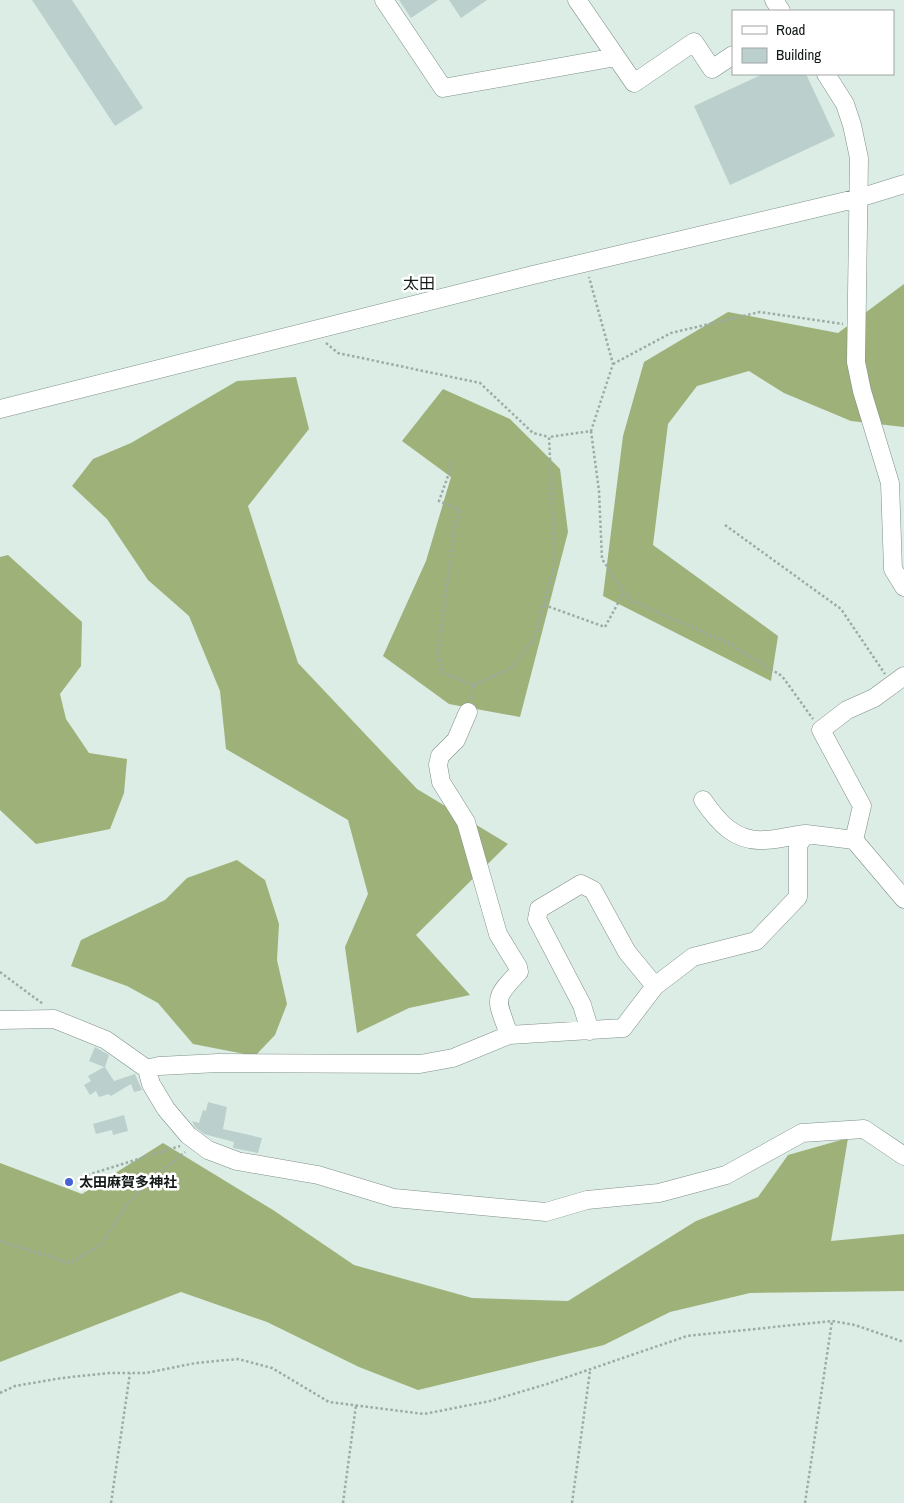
<svg xmlns="http://www.w3.org/2000/svg" width="904" height="1503" font-family="'Archivo Narrow','Noto Sans JP',sans-serif">
  <style>
    .forest { fill: #9eb179 }
    .building { fill: #bbd0cd }
    .lines { fill: none; stroke-linecap: round; stroke-linejoin: round }
    .minor-casing { stroke: #7f9088; stroke-width: 19 }
    .path { stroke: #9daba5; stroke-width: 2.5; stroke-dasharray: 2.5 2.5; stroke-linecap: butt }
    .minor { stroke: #fff; stroke-width: 18 }
    .poi-dot { fill: #4762d6; stroke: #fff; stroke-width: 2 }
    .labels { text-anchor: middle; stroke-width: 5; stroke-linejoin: round; paint-order: stroke }
    .poi-label { font-size: 14px; font-weight: bold; fill: #131a17; stroke: #fff; text-anchor: start }
    .quarter-label { font-size: 16px; fill: #131a17; stroke: #fff }
  </style>
  <rect width="100%" height="100%" fill="#dbede5"/>
  <path class="forest" d="M904,284V427L851,421L784,393L749,371L697,386L668,424L653,545L778,636L771,681L603,596L623,436L644,362L728,312L838,333Z
    M296,377L309,429L248,506L298,663L417,789L508,844L416,935L470,995L409,1008L357,1033L345,947L368,894L348,820L226,749L220,691L189,616L148,580L107,519L72,486L93,459L131,443L237,381Z
    M443,389L510,419L560,469L568,532L520,717L449,704L383,656L426,561L451,477L402,441Z
    M8,555L82,622L81,666L60,694L66,719L89,753L127,759L124,793L110,829L36,844L0,810V557Z
    M237,860L265,880L279,924L277,960L287,1004L275,1035L255,1056L193,1044L158,1003L127,986L71,966L81,940L165,900L187,878Z
    M848,1138L831,1241L904,1234V1291L750,1293L670,1312L604,1345L418,1390L359,1367L267,1322L181,1292L0,1362V1163L82,1194L163,1143L273,1210L354,1265L472,1298L568,1301L696,1221L758,1197L788,1155Z"/>
  <path class="building" d="M32,0H72L143,108L115,126Z
    M399,0H438L411,18Z
    M449,0H487L461,18Z
    M763,74H806L835,136L730,185L694,106Z
    M95,1047L109,1055L105,1067L114,1081L135,1074L142,1090L134,1092L131,1084L111,1096L109,1094L99,1097L96,1091L90,1095L84,1085L91,1081L88,1076L104,1067L89,1061Z
    M208,1102L227,1107L223,1129L262,1138L258,1153L233,1148L234,1142L204,1134L195,1127L192,1121L199,1123L203,1110L206,1111Z
    M124,1115L128,1131L113,1135L112,1130L96,1134L93,1124Z"/>
  <g class="lines">
    <defs>
      <path id="minor" d="M384,0L443,88L616,57
        M577,0L634,83L694,42L712,69L733,55
        M774,0L781,11
        M826,74L845,104L852,125L859,158L856,362L862,391L890,483L893,569L904,587
        M0,409L533,275L859,198L904,184
        M468,712L456,740L440,756L438,765L441,782L466,822L498,934L518,967L519,972C491,1001 497,999 509,1035
        M703,800C718,822 735,842 764,840C778,840 792,835 806,834
        M854,840L904,899
        M0,1020L54,1019L106,1040L147,1069L159,1066L218,1063L420,1064L453,1058L509,1035L623,1028L655,986L693,957L756,941L798,897V845L806,834L854,840L862,806L821,730L847,710L874,698L904,676
        M590,1031L582,1005L537,919L539,909L581,884L593,890L627,952L655,986
        M147,1069L151,1084L166,1109L188,1135L208,1150L237,1161L318,1175L394,1198L546,1212L587,1200L659,1193L726,1175L802,1133L864,1129L904,1156"/>
    </defs>
    <use href="#minor" class="minor-casing"/>
    <path class="path" d="M326,343L338,353L480,383L533,433L549,437
      M613,364L671,333L760,312L843,324
      M591,431L599,491L602,559L630,600L730,644L782,676L813,719
      M453,462L439,501L460,510L454,532L438,653L442,673L474,685L471,699
      M725,525L841,609L885,674
      M544,605L605,627L624,592
      M474,685L513,667L534,639L555,565L549,437L591,431L613,364L589,277
      M0,972L43,1004
      M78,1178L180,1146
      M0,1241L70,1263L102,1244L126,1206L147,1183L185,1152
      M0,1393L15,1386L62,1378L109,1373H146L196,1363L238,1359L272,1368L329,1402L424,1414L490,1401L547,1384L687,1336L832,1321L855,1325L904,1342
      M111,1503L130,1373
      M343,1503L356,1405
      M572,1503L590,1371
      M805,1503L832,1321"/>
    <use href="#minor" class="minor"/>
  </g>
  <circle class="poi-dot" cx="69" cy="1182" r="5"/>
  <g class="labels">
    <g class="poi-label">
      <text x="79" y="1187">太田麻賀多神社</text>
    </g>
    <g class="quarter-label">
      <text x="419" y="289">太田</text>
    </g>
  </g>
  <rect x="732" y="10" width="162" height="65" fill="#ffffff" stroke="#a1a3a2"/>
  <rect x="742" y="26" width="25" height="8" fill="#ffffff" stroke="#a1a3a2"/>
  <text x="776" y="35" font-size="15" fill="#131a17">Road</text>
  <rect x="742" y="48" width="25" height="15" fill="#bbd0cd" stroke="#a1a3a2"/>
  <text x="776" y="60" font-size="15" fill="#131a17">Building</text>
</svg>
